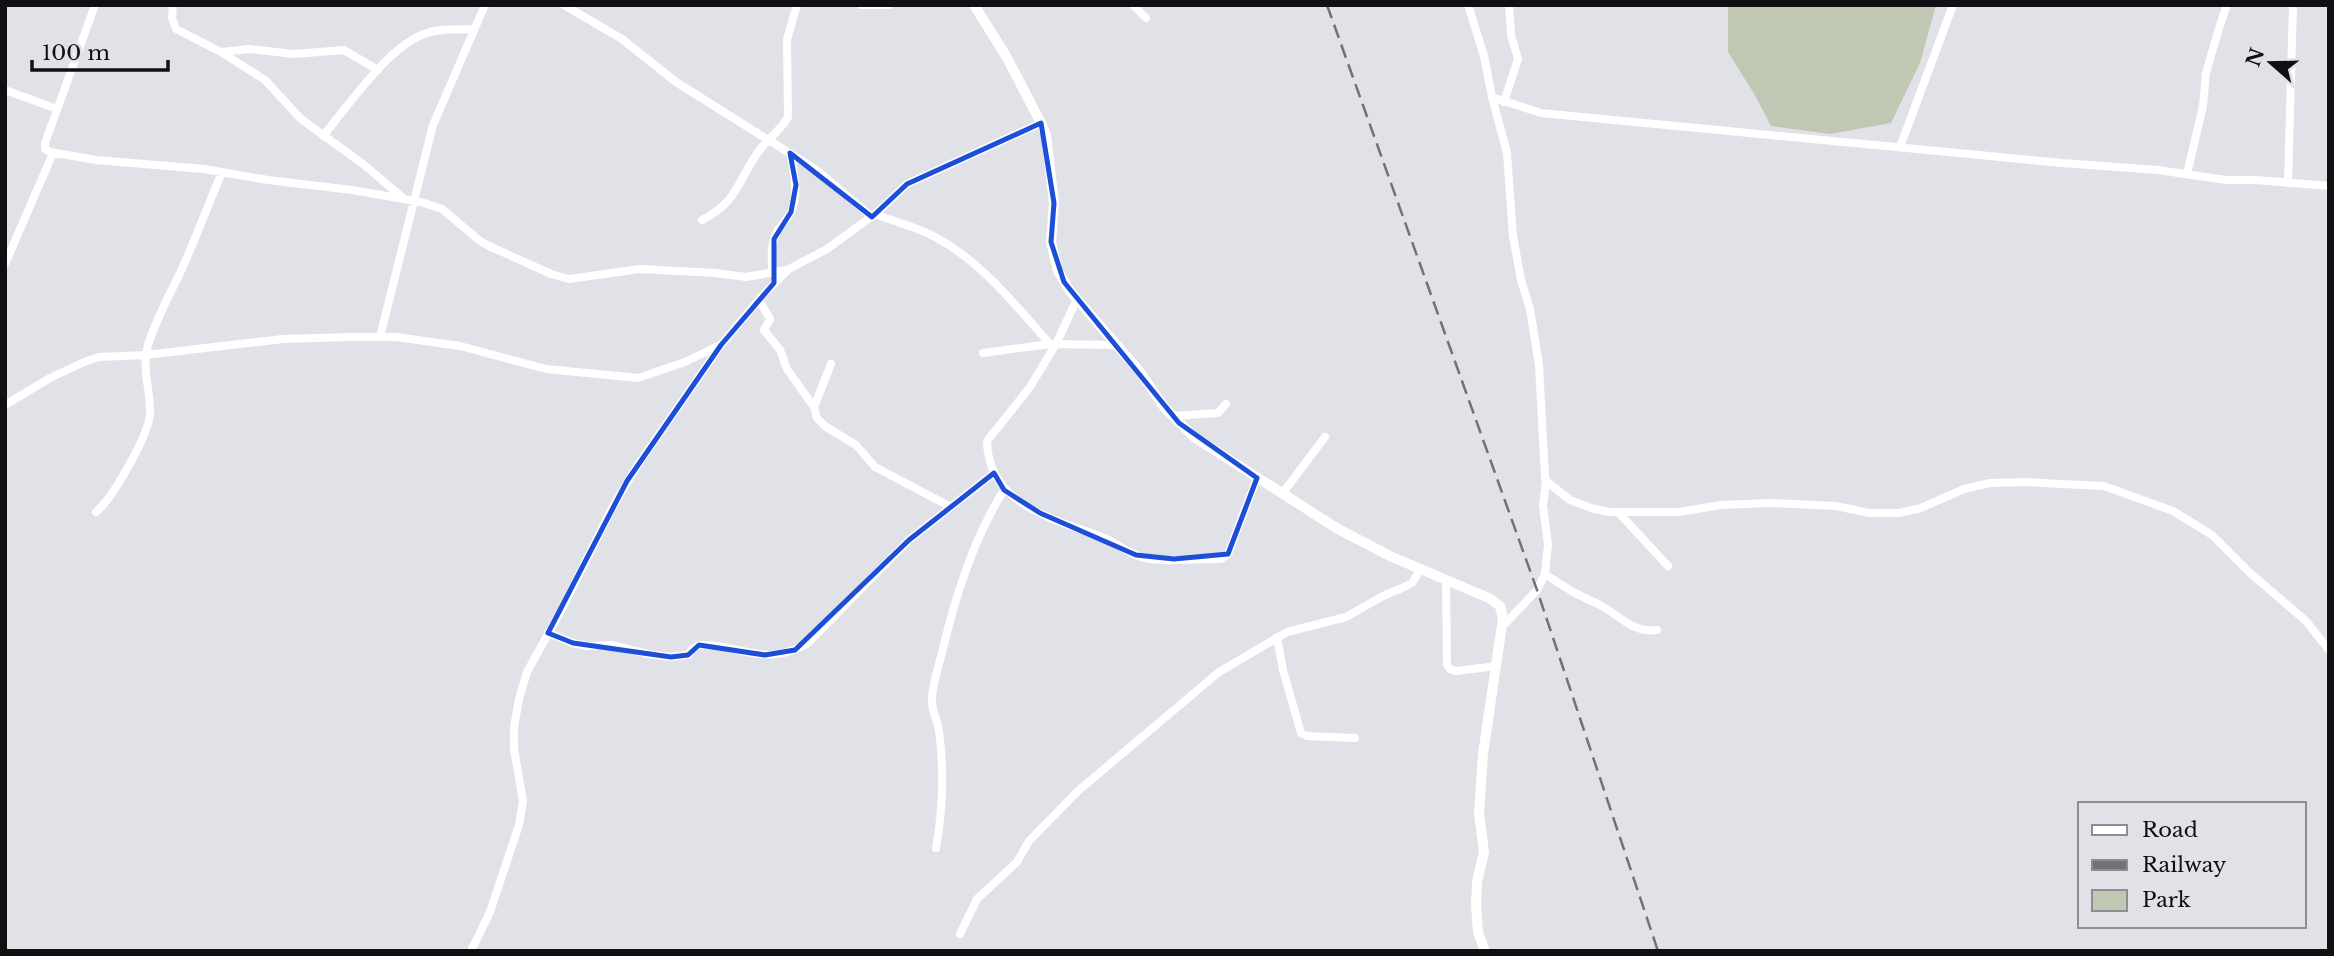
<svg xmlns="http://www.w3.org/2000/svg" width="2334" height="956" font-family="'Libre Baskerville',serif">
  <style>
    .green { fill: #c0c8b4 }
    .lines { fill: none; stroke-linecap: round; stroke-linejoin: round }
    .minor { stroke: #fff; stroke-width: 8 }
    .tertiary { stroke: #fff; stroke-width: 10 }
    .rail { stroke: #717176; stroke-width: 2.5; stroke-dasharray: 14 7; stroke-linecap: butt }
    .marked { fill: none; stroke: #1d4ed8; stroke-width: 5; stroke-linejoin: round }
  </style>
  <rect width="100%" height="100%" fill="#e1e1e8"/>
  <path class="green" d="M1728,5H1936L1920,63L1891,123L1830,134L1771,126L1756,97L1728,52Z"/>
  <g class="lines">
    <path class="minor" d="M95,5L45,143V149L50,152L96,160L204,169L268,180L352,190L421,202L442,209L480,241L489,246L551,274L569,279L640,269L715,273L746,277L786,270
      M173,5L172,18L176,29L221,52L265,80L301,119L363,164L402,197
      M564,5L622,39L676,82L818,171L872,217
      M861,5H889
      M1133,5L1146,18
      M1468,5L1484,56L1492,97L1507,153L1513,236L1521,280L1530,309L1539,365L1545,477L1546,481L1570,500L1591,508L1609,512H1679L1721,505L1770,503L1836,506L1869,513H1899L1921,508L1964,489L1990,483L2024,482L2104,486L2173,511L2212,535L2249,572L2306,621L2329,650
      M222,52L249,49L294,54L344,50L378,70
      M5,90L57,109
      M1492,97L1541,113L2062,163L2158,170L2226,180H2256L2329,186
      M1504,102L1518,59L1511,35L1509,5
      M323,136C348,106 388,47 424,34C439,28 457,30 473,29
      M1900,147L1953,5
      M2187,174L2203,106L2206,73L2220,25L2227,5
      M2288,183L2293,5
      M875,214C895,222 917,227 935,237C981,261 1016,306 1050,344L1118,345
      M702,220C742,199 737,178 762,147C770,137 781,130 788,117L787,39L797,5
      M5,264L53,153
      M773,273C771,258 770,244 778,230C782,224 787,219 791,212C799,194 794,172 790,153
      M1077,299L1056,344L1030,387L987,441C988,505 1054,519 1102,537C1117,543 1130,555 1145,558C1169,563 1197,558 1221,559L1228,554L1257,478
      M759,300L770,319L764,330L780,350L787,369L814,407L817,418L826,427L856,445L875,467L951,507
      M380,337L433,125L485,5
      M983,353L1050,344
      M5,405L50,378L84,362L99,357L145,355L283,339L351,337H396L460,346L546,369L638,378L685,362L718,346
      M814,407L831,364
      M1172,416L1218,413L1226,404
      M1282,494L1325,437
      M96,512C113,498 148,436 150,414C151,391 141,368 148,345C156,319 169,296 181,271C196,238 208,205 222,172
      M1618,512L1668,566
      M1545,574C1562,586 1579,596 1598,604C1617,613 1633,634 1657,630
      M1446,579L1447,665L1450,669L1456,671L1497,666
      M1503,626L1537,590L1545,574L1548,545L1543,505L1546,481
      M548,633L573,643L587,646L611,645L648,654L671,657L688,655L692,649L699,645C742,644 762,668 807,644L909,540L994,473
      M1277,637L1283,670L1301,733L1307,736L1355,738
      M936,848C943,809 944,769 939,731C938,721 931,710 932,700C932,685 938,668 942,653C955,597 973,539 1004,490
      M960,934L977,899L1017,862L1029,841L1078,791L1219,672L1287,632L1346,617L1383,596L1402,588L1412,583L1421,568
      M471,951L490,912L519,825L523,801L514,749V727L519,699L527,672L563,607L612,508L639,463L721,345L761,297L789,269L827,249L879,211L907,184L1041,123"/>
    <path class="tertiary" d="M974,5L1006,56L1041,123L1046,135L1054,203L1051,242L1058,271L1070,291L1140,372L1164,407L1194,437L1338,529L1392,557L1489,598L1500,606L1503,618L1483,754L1479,813L1484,852L1477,882L1476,905L1478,932L1485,951"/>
    <path class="rail" d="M1327,5L1537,590L1658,951"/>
  </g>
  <path class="marked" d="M1041,123L1054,203L1051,242L1064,282L1179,423L1257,478L1228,554L1174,559L1136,555L1040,513L1004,490L994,473L909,540L795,650L765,655L699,645L688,655L671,657L573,643L548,633L627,481L721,345L774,283V239L791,212L796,185L790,153L872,217L907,184Z"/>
  <rect width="2334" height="956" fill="none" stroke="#101012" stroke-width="14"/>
  <rect x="2078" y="802" width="228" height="126" fill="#e1e1e8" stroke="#8d8d92" stroke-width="2"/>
  <rect x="2092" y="825" width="35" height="10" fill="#ffffff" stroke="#8d8d92" stroke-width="2"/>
  <text x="2142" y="837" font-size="21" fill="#101012">Road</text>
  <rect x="2092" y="860" width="35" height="10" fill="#717176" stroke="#8d8d92" stroke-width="2"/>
  <text x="2142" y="872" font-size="21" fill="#101012">Railway</text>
  <rect x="2092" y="890" width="35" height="21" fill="#c0c8b4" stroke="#8d8d92" stroke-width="2"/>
  <text x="2142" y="907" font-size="21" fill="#101012">Park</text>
  <g transform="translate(2271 63) rotate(290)" stroke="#e1e1e8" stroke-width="5" paint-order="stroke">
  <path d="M0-5L12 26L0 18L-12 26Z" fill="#101012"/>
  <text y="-10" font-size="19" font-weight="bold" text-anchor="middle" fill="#101012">N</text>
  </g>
  <path d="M32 60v10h136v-10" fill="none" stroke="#101012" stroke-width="3.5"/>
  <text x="42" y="60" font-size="21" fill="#101012" stroke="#e1e1e8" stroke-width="5" paint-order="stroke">100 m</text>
</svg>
